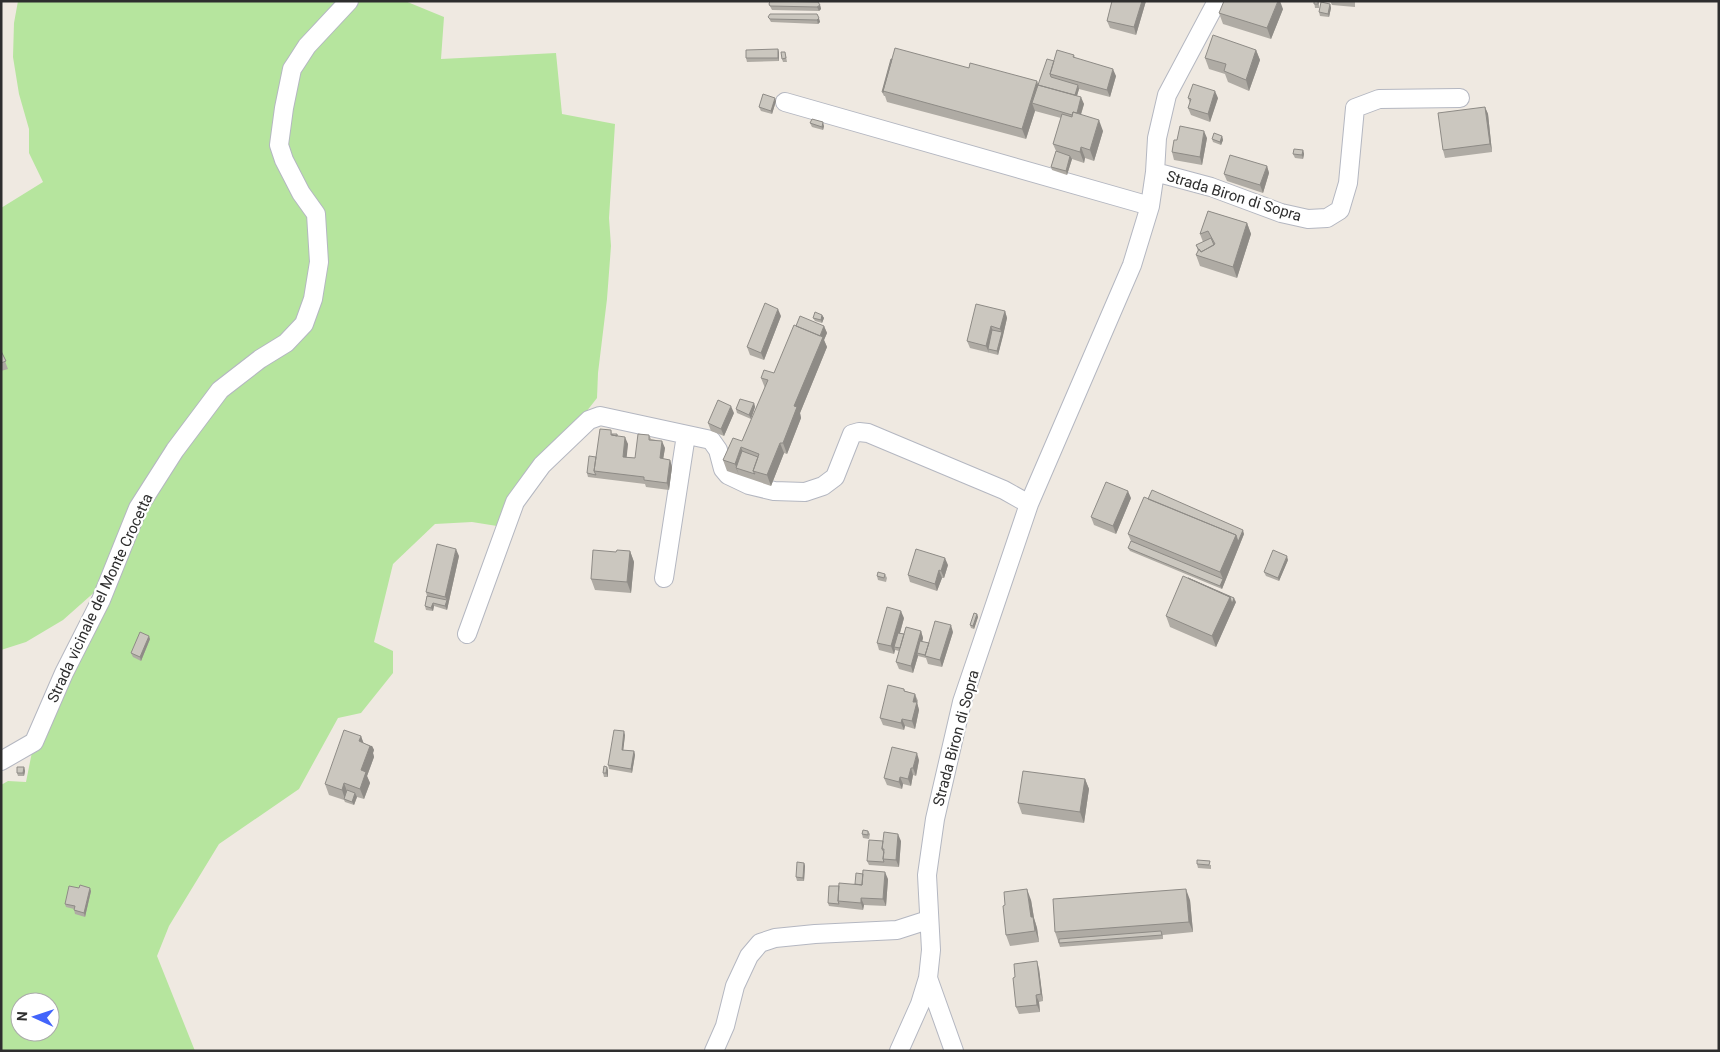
<svg xmlns="http://www.w3.org/2000/svg" width="1720" height="1052" font-family="Roboto,sans-serif">
  <style>
    .green { fill: #b6e59e; fill-rule: evenodd }
    .lines { fill: none; stroke-linecap: round; stroke-linejoin: round }
    .minor-casing { stroke: #b4b7c1; stroke-width: 20 }
    .minor { stroke: #fff; stroke-width: 18 }
    .wall { fill: #afaba4 }
    .shaded-wall { fill: #8e8b86 }
    .building { fill: #cbc7bf; stroke: #8e8b86 }
    .labels { text-anchor: middle; stroke-width: 4.5; stroke-linejoin: round; paint-order: stroke }
    .street-label { font-size: 15px; fill: #2e2e2e; stroke: #fff }
  </style>
  <rect width="100%" height="100%" fill="#efe9e1"/>
  <path class="green" d="M18,1H405L444,17L441,59L556,53L562,114L615,124L609,218L611,246L607,299L598,373L597,398L497,526L472,522L435,524L393,564L374,642L393,651V673L361,713L338,718L299,789L219,844L169,926L157,956L195,1051H1V785L8,781L26,782L34,742L98,589L63,620L26,642L1,650V208L43,182L29,153V129L19,94L13,57L14,23ZM20,1002H50V1032H20Z"/>
  <g class="lines">
    <defs>
      <path id="minor" d="M785,102L1150,206
        M1155,172L1211,187L1281,213L1308,219L1327,218L1340,210L1348,183L1355,108L1379,99L1460,98
        M664,578L686,435
        M467,634L515,502L542,465L589,420L600,416L711,440L718,450L723,469L728,475L749,485L774,491L805,492L823,486L835,477L852,434L859,432L868,433L1004,490L1029,504
        M1,761L34,742L64,673L101,600L138,508L175,450L220,390L260,359L286,343L304,324L313,299L319,262L316,214L301,193L284,160L279,145L284,108L292,69L296,63L307,46L349,1
        M928,978L954,1051
        M714,1051L725,1026L735,986L749,956L760,943L775,938L815,934L897,930L928,920
        M899,1051L920,1004L928,978L931,950L927,875L935,819L962,702L1029,504L1132,265L1150,206L1155,172L1157,138L1167,95L1217,1"/>
    </defs>
    <use href="#minor" class="minor-casing"/>
    <use href="#minor" class="minor"/>
  </g>
  <path class="wall" d="M1112,1H1146L1136,35L1110,28L1107,21Z
    M1314,1H1319V8H1315Z
    M1330,1H1355V7L1332,5Z
    M769,4L820,5L821,9L819,11L772,10Z
    M1330,4L1331,8L1329,17L1320,16L1319,12Z
    M1283,9L1271,39L1223,24L1219,13Z
    M817,14L820,22L818,24L771,22L768,17Z
    M778,49L779,53V61L747,62L746,58Z
    M1256,50L1260,60L1249,91L1228,82L1225,74L1209,69L1205,58Z
    M1074,55L1075,58L1116,76L1110,97L1079,89L1077,96L1084,104L1081,115L1103,131L1094,161L1085,158L1084,163L1072,159L1067,175L1052,170L1051,167L1056,151L1053,144L1061,118L1035,111L1026,139L887,102L885,96H884L882,92L969,68L1037,81L1038,85L1054,61Z
    M786,56L787,62H783L782,59Z
    M1188,98H1218L1210,122L1191,115L1188,108L1190,103Z
    M776,101L772,114L761,111L759,107Z
    M1485,107L1488,114L1492,152L1445,158L1443,150Z
    M810,123L824,126L823,130L812,127Z
    M1222,136L1223,140L1221,145L1213,142L1212,139Z
    M1207,138L1202,165L1174,160L1172,152L1177,140Z
    M1303,150L1304,154L1303,159L1295,158L1293,154Z
    M1267,166L1269,173L1263,193L1227,181L1224,174Z
    M1208,211L1247,223L1251,234L1237,278L1200,266L1196,255L1198,251L1196,245L1203,242L1200,234Z
    M1005,311L1007,318L998,355L970,348L967,341Z
    M822,315L824,318L822,323L815,321L813,318Z
    M781,316L764,360L750,355L747,347Z
    M796,326H824L827,333L824,340L827,347L800,413L801,418L787,454L784,453L771,486L727,471L723,460L742,441L765,388L761,378L774,373Z
    M1,351L8,369L1,371Z
    M754,403L755,407L751,419L737,413L736,409Z
    M734,413L724,436L711,431L708,423Z
    M611,430L612,434H617L618,436L628,444L626,457L635,458L649,435L651,439L656,440L665,448L663,459L670,460L672,467L669,490L646,487L645,484L588,477L587,473Z
    M1131,498L1116,534L1094,525L1091,517Z
    M1128,534H1244L1222,589L1130,551L1128,548L1131,541Z
    M630,551L634,562L631,593L595,590L591,579L616,552Z
    M459,556L447,610L434,606L433,611L426,610L425,606L427,596L426,592Z
    M1288,560L1279,581L1266,576L1264,572Z
    M948,565L944,578H942L937,591L910,582L908,575Z
    M885,574L887,578L886,582L878,580L877,576Z
    M1236,602L1216,647L1170,627L1166,616Z
    M977,614L978,617L974,629L971,628L970,625Z
    M904,618L900,633L904,634L921,631L923,638L922,642L929,643L953,632L942,667L928,664L926,658L918,656L913,673L899,669L896,662L899,651L895,650L894,654L879,650L877,643Z
    M150,639L141,661L133,657L131,653Z
    M904,689L905,691L915,694L918,701L917,703L919,710L915,729L905,726L904,730L883,725L880,718Z
    M625,735L623,750L634,751L635,755L632,773L609,769L608,765Z
    M361,736L363,743L372,746L374,750L373,753L374,757L367,776L370,783L364,799L357,797L354,805L345,802L344,800L329,795L325,784Z
    M919,760L916,776L913,775L911,786L903,784L902,789L887,785L884,778Z
    M24,767L25,771L24,776H18L17,773Z
    M608,770V777H604L603,773Z
    M1085,779L1089,789L1084,823L1022,814L1018,803Z
    M868,831L870,834L869,839L863,838L862,834Z
    M883,841H901L899,867L869,865L867,861Z
    M804,863L805,866L804,881H797L796,877Z
    M1197,864L1211,865V869L1198,868Z
    M888,879L886,906L864,905L863,910L829,906L828,903L839,886Z
    M91,891L85,917L75,914L74,909L66,907L65,904Z
    M1031,900L1034,918L1037,928L1039,942L1010,946L1006,935Z
    M1190,900L1193,932L1163,935V939L1060,947L1055,932Z
    M1039,969L1043,1001L1039,1002L1040,1012L1019,1014L1016,1007L1015,977Z"/>
  <path class="shaded-wall" d="M1142,1H1146L1136,35L1134,27Z
    M1278,1H1280L1283,9L1271,39L1267,28Z
    M1330,4L1331,8L1329,17L1328,14Z
    M820,5L821,9L819,11L817,7Z
    M819,18L820,22L818,24L817,20Z
    M778,49L779,53V61L778,58Z
    M1256,50L1260,60L1249,91L1246,80Z
    M1113,69L1116,76L1110,97L1107,90Z
    M1037,81L1040,92L1032,103L1035,111L1026,139L1022,129Z
    M1078,85L1079,89L1075,102L1074,98Z
    M1215,91L1218,98L1210,122L1208,114Z
    M1081,97L1084,104L1078,123L1076,116Z
    M775,98L776,101L772,114L771,111Z
    M1485,107L1488,114L1492,152L1490,144Z
    M1099,120L1103,131L1094,161L1090,150Z
    M823,122L824,126L823,130L822,127Z
    M1204,131L1207,138L1202,165L1200,157Z
    M1222,136L1223,140L1221,145L1220,142Z
    M1081,147L1085,158L1084,163L1080,152Z
    M1303,150L1304,154L1303,159L1302,155Z
    M1070,156L1072,159L1067,175L1066,171Z
    M1267,166L1269,173L1263,193L1260,185Z
    M1247,223L1251,234L1237,278L1233,267Z
    M778,309L781,316L764,360L761,353Z
    M1005,311L1007,318L1003,336L1000,329Z
    M822,315L824,318L822,323L821,320Z
    M824,326L827,333L824,340L827,347L800,413L801,418L787,454L783,443L794,406Z
    M991,326L994,334L988,349L989,353L986,346Z
    M1002,332L1003,336L998,355L997,351Z
    M754,403L755,407L751,419L749,415Z
    M731,406L734,413L724,436L721,429Z
    M625,437L628,444L626,464L623,457Z
    M662,441L665,448L662,466L660,458Z
    M780,443L784,453L771,486L767,475Z
    M741,447L745,458L736,468L739,475L735,464Z
    M670,460L672,467L669,490L667,483Z
    M1128,491L1131,498L1116,534L1113,526Z
    M1243,530L1244,534L1222,589L1220,586L1223,579L1220,572L1236,535Z
    M456,549L459,556L447,610L445,606L447,600L445,597Z
    M630,551L634,562L631,593L627,582Z
    M1287,556L1288,560L1279,581L1278,578Z
    M945,558L948,565L944,578L941,571Z
    M939,570L942,578L937,591L935,584Z
    M1230,597L1234,598L1236,602L1216,647L1212,636Z
    M433,603L434,606L433,611L431,608Z
    M901,611L904,618L896,647H894L895,650L894,654L891,646Z
    M977,614L978,617L974,629L973,626Z
    M951,625L953,632L942,667L940,660Z
    M921,631L923,638L919,653H917L918,656L913,673L911,666Z
    M149,636L150,639L141,661L140,657Z
    M915,694L919,710L915,729L912,721L913,702Z
    M902,719L905,726L904,730L901,723Z
    M624,731L625,735L623,753L622,750Z
    M361,736L365,747L359,741Z
    M370,746H372L374,750L373,753L374,757L367,776L370,783L364,799L360,789L361,770Z
    M634,751L635,755L632,773L631,769Z
    M917,753L919,760L916,776L913,768Z
    M24,767L25,771L24,776L23,773Z
    M607,767L608,770V777L606,773Z
    M911,768L913,775L911,786L908,779Z
    M900,777L903,784L902,789L899,782Z
    M1085,779L1089,789L1084,823L1080,812Z
    M344,783L348,794L345,799L342,790Z
    M355,793L357,797L354,805L352,802Z
    M898,834L901,841L899,867L896,860Z
    M804,863L805,866L804,881L803,878Z
    M885,872L888,879L886,906L883,899Z
    M90,888L91,891L85,917L84,913Z
    M1027,889L1031,900L1034,918L1037,928L1039,942L1031,917Z
    M1186,889L1190,900L1193,932L1189,922Z
    M861,898L864,905L863,910L861,903Z
    M1037,961L1039,969L1043,1001L1041,994Z
    M1036,995L1039,1002L1040,1012L1037,1005Z"/>
  <path class="building" d="M770,1L818,2L820,5L817,7L770,6L769,4Z
    M1112,1H1142L1134,27L1107,21Z
    M1224,1H1278L1267,28L1219,13Z
    M1314,1H1318V4H1314Z
    M1321,2L1330,4L1328,14L1319,12Z
    M770,14H817L819,18L817,20L770,19L768,17Z
    M1213,35L1256,50L1246,80L1224,71L1226,64L1205,58Z
    M895,48L969,68L970,63L1037,81L1022,129L883,91Z
    M778,49V58H746V50Z
    M1057,50L1074,55L1073,57L1113,69L1107,90L1050,74Z
    M781,52H785L786,58L782,59Z
    M891,59H892L883,91L884,92H882Z
    M1047,59L1054,61L1050,74L1051,77L1078,85L1075,95L1038,85Z
    M1193,84L1215,91L1208,114L1188,108L1191,99L1188,98Z
    M1038,85L1081,97L1077,113L1073,112L1072,115L1032,103Z
    M763,94L775,98L771,111L759,107Z
    M1485,107L1490,144L1443,150L1438,113Z
    M1073,112L1099,120L1090,150L1081,147L1080,152L1053,144L1062,114L1072,117Z
    M812,119L823,122L822,127L810,123Z
    M1180,126L1204,131L1200,157L1172,152L1174,140H1177Z
    M1214,133L1222,136L1220,142L1212,139Z
    M1294,149L1303,150L1302,155L1293,154Z
    M1056,151L1070,156L1066,171L1051,167Z
    M1230,155L1267,166L1260,185L1224,174Z
    M1208,211L1247,223L1233,267L1196,255L1199,249L1201,252L1215,244L1208,231L1200,234Z
    M1211,238L1214,245L1201,252L1199,249V250L1196,245Z
    M765,303L778,309L761,353L747,347Z
    M976,304L1005,311L1000,329L991,326L986,346L967,341Z
    M815,312L822,315L821,320L813,318Z
    M800,316L824,326L820,336L796,326Z
    M794,325L823,337L794,406L797,407L783,443H780L767,475L753,471L759,454L741,447L735,464L723,460L733,438L742,441L768,380L761,378L764,370L774,373Z
    M992,330L1002,332L997,351L988,349Z
    M1,351L6,361L1,363Z
    M740,399L754,403L749,415L736,409Z
    M718,400L731,406L721,429L708,423Z
    M600,429L611,430V435L625,437L623,457L635,458L638,434L649,435V440L662,441L660,458L670,460L667,483L644,480V477L594,471Z
    M612,434H617V436L612,435Z
    M742,451L758,457L753,471L755,474L736,468Z
    M589,456L596,457L594,471L596,475L587,473Z
    M1106,482L1128,491L1113,526L1091,517Z
    M1152,490L1243,530L1238,542L1236,535L1148,499Z
    M1144,497L1236,535L1220,572L1128,534Z
    M1131,541L1223,579L1220,586L1128,548Z
    M437,544L456,549L445,597L426,592Z
    M916,549L945,558L941,571L939,570L935,584L908,575Z
    M593,550L616,552L617,550L630,551L627,582L591,579Z
    M1273,550L1287,556L1278,578L1264,572Z
    M878,572L885,574L884,578L877,576Z
    M1183,576L1230,597L1212,636L1166,616Z
    M1188,578L1234,598L1232,604L1230,597Z
    M427,596L447,600L445,606L433,603L431,608L425,606Z
    M887,607L901,611L891,646L877,643Z
    M974,613L977,614L973,626L970,625Z
    M935,621L951,625L940,660L925,656Z
    M906,627L921,631L911,666L896,662Z
    M140,632L149,636L140,657L131,653Z
    M898,633L904,634L900,648L894,647Z
    M920,641L929,643L925,655L917,653Z
    M888,685L904,689V691L915,694L913,702H917L912,721L902,719L901,723L880,718Z
    M344,730L361,736L359,741L370,746L361,770L366,772L360,789L344,783L342,790L325,784Z
    M614,730L624,731L622,750L634,751L631,769L608,765Z
    M892,747L917,753L913,768H911L908,779L900,777L899,782L884,778Z
    M604,766L607,767L606,773H603Z
    M17,767H24L23,773H17Z
    M1023,771L1085,779L1080,812L1018,803Z
    M347,790L355,793L352,802L344,799Z
    M863,830L868,831V835L862,834Z
    M884,832L898,834L896,860L883,859L884,849H882Z
    M869,840L883,841L882,849L884,852L883,859L884,862L867,861Z
    M1197,860L1210,861L1209,865L1197,864Z
    M797,862L804,863L803,878L796,877Z
    M863,870L885,872L883,899L861,898V903L838,901L839,883L862,885Z
    M856,873L863,874L862,885L855,884Z
    M80,885L90,888L84,913L74,910L75,906L65,904L69,886L79,888Z
    M829,886H839L838,901L839,904L828,903Z
    M1027,889L1031,917H1033L1035,931L1006,935L1003,906L1005,905L1004,892Z
    M1186,889L1189,922L1055,932L1053,899Z
    M1161,931L1162,935L1059,943V939Z
    M1037,961L1041,994L1036,995L1037,1005L1016,1007L1013,978L1015,977L1014,964Z"/>
  <g class="labels">
    <g class="street-label">
      <text transform="translate(1234 196) rotate(17)" y="5">Strada Biron di Sopra</text>
      <text transform="translate(100 598) rotate(-65)" y="5">Strada vicinale del Monte Crocetta</text>
      <text transform="translate(956 738) rotate(-75)" y="5">Strada Biron di Sopra</text>
    </g>
  </g>
  <rect width="1720" height="1052" fill="none" stroke="#2e2e2e" stroke-width="5"/>
  <g transform="translate(35 1017) rotate(273)"><circle r="24" fill="#ffffff" stroke="#ababab"/>
  <path d="M0-4L9 19L0 12L-9 19Z" fill="#4264fb"/>
  <text y="-8" font-size="14" font-weight="bold" text-anchor="middle" fill="#2e2e2e">N</text>
  </g>
</svg>
